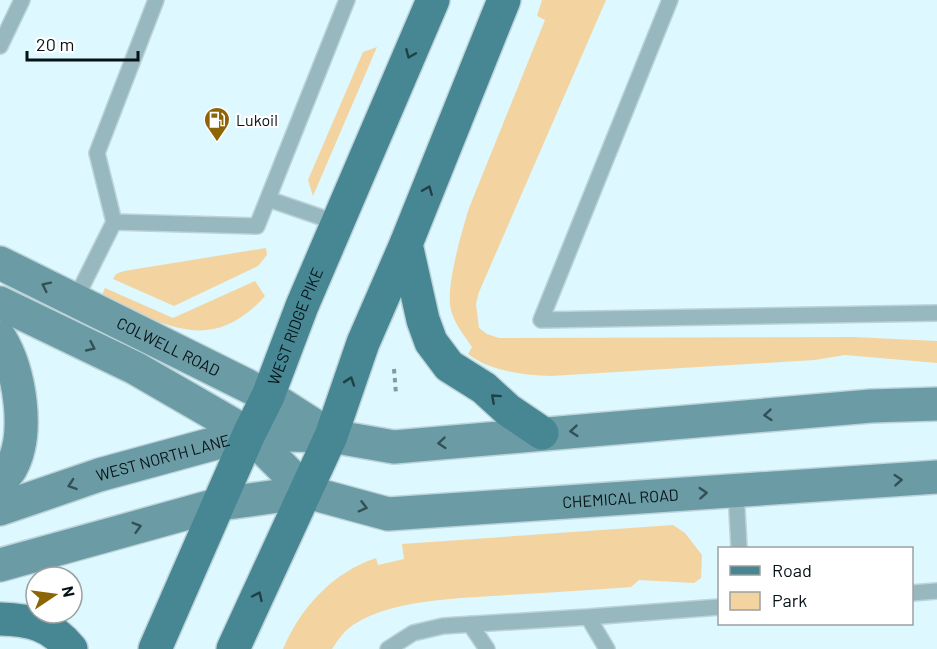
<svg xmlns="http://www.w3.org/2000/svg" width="937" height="649" font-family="Barlow,sans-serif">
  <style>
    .green { fill: #f3d4a0 }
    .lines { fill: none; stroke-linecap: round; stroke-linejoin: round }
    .lane-casing { stroke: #bbd3d9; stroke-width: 18 }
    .secondary-casing { stroke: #bbd3d9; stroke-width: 36 }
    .primary-casing { stroke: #bbd3d9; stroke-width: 36 }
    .path { stroke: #859a9f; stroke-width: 4; stroke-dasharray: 4.5 4.5; stroke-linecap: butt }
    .lane { stroke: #98b8bf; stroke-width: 15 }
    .secondary { stroke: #6b9ba5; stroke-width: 33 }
    .primary { stroke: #478693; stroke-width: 33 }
    .oneway { stroke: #204047 }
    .oneway2 { stroke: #335056 }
    .labels { text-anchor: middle; stroke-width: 4.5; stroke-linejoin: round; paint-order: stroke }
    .poi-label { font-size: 16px; fill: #061215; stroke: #fff; text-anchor: start }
    .street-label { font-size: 16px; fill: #061215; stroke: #fff }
  </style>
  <rect width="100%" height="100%" fill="#ddf8fe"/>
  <path class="green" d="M542,0H606L479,292L476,304L479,328L487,334L499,338L853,337L937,341V363L845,355L815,360L551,376C524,375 489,371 468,354L472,347C464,335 454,323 451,310C445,288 462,231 469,208L545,20L537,16Z
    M377,47L313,196L308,180L363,52Z
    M266,248L267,255L258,266L174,306L113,279L116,274L124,271Z
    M255,281L265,296C211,357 162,324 102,295L105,288L173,318Z
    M673,525L685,533L702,555L701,578L694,583L639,580L631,587C590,590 548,593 507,595C458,599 395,598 353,625C344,631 338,640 332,649H283C301,607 332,573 376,558L378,565L404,559L402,544Z"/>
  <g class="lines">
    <defs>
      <path id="lane" d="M670,0L541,320L937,313
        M0,46L22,0
        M268,199L338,223
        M114,222L257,226L347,0
        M75,300L114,222L97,153L156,0
        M736,491L739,548
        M912,593L937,591
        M588,617L720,607
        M470,624L487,649
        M388,649L413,633L443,626L588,617L607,649"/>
      <g id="secondary">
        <path id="s1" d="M0,263L268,396L329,435"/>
        <path d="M0,303L135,368L249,434L307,492"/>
        <path d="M0,338C20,371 30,434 11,468C8,473 3,478 0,483"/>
        <path id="s2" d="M0,509L99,475L249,434L331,436L394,447L871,406L937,404"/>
        <path id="s3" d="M0,565L220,504L307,492L388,514L937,477"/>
      </g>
      <g id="primary">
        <path d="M406,244L423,320L431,342L449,366L484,388L508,410L542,433"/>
        <path d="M0,619C31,620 50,624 71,649"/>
        <path id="s4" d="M155,649L249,434L268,396L302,306L433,0"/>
        <path d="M233,649L331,436L363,343L406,244L504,0"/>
      </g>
    </defs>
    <use href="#lane" class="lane-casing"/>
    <use href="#secondary" class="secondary-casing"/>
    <use href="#primary" class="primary-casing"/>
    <path class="path" d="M394,369L396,394"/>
    <use href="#lane" class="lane"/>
    <use href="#secondary" class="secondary"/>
    <use href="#primary" class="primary"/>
  </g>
  <defs><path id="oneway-chevron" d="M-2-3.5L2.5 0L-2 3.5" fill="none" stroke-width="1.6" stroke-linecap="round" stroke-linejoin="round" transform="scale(1.5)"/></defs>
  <g class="oneway">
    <use href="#oneway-chevron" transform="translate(410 54) rotate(113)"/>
    <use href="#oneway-chevron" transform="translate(428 190) rotate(-68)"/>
    <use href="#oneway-chevron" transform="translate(350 381) rotate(-71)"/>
    <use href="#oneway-chevron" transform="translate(495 398) rotate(-138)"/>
    <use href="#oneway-chevron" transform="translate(258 596) rotate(-65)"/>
  </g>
  <g class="oneway2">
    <use href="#oneway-chevron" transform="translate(46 286) rotate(-154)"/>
    <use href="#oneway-chevron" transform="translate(91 347) rotate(25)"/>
    <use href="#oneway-chevron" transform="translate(768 415) rotate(175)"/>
    <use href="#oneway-chevron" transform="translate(574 431) rotate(175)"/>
    <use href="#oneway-chevron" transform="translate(442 443) rotate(175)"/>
    <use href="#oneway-chevron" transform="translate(898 480) rotate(-4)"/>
    <use href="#oneway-chevron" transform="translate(72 485) rotate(161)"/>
    <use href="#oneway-chevron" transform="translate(703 493) rotate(-4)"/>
    <use href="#oneway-chevron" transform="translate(363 507) rotate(15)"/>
    <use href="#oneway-chevron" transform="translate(137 527) rotate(-16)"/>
  </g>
  <defs>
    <symbol id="fuel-pin" viewBox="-11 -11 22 30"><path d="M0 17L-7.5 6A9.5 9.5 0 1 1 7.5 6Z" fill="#8d6507" stroke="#fff"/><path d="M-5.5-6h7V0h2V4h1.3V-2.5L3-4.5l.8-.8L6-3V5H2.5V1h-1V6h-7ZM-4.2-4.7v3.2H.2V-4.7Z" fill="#fff"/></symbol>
  </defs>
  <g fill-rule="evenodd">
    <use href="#fuel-pin" x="202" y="105" width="30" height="40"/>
  </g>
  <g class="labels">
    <g class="poi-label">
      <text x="236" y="126">Lukoil</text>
    </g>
    <g class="street-label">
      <text dy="6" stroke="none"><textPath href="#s4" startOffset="352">WEST RIDGE PIKE</textPath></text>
      <text dy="6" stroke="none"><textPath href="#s1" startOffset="188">COLWELL ROAD</textPath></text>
      <text dy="6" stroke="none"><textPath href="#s2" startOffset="171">WEST NORTH LANE</textPath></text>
      <text dy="6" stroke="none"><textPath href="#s3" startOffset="633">CHEMICAL ROAD</textPath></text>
    </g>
  </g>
  <rect x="718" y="547" width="195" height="78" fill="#ffffff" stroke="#9ba0a1" stroke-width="1.5"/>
  <rect x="730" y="566" width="30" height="9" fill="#478693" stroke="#9ba0a1" stroke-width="1.5"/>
  <text x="772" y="577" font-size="18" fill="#061215">Road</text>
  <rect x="730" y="592" width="30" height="18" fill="#f3d4a0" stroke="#9ba0a1" stroke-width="1.5"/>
  <text x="772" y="607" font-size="18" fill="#061215">Park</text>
  <g transform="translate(54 595) rotate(77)"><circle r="28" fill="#ffffff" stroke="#9ba0a1" stroke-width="1.5"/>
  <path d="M0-4.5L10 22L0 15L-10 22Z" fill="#8d6507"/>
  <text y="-9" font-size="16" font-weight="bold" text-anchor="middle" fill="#061215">N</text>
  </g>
  <path d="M27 51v9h111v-9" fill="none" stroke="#061215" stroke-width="3"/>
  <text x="36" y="51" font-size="18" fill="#061215" stroke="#ffffff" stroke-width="4.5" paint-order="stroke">20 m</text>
</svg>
